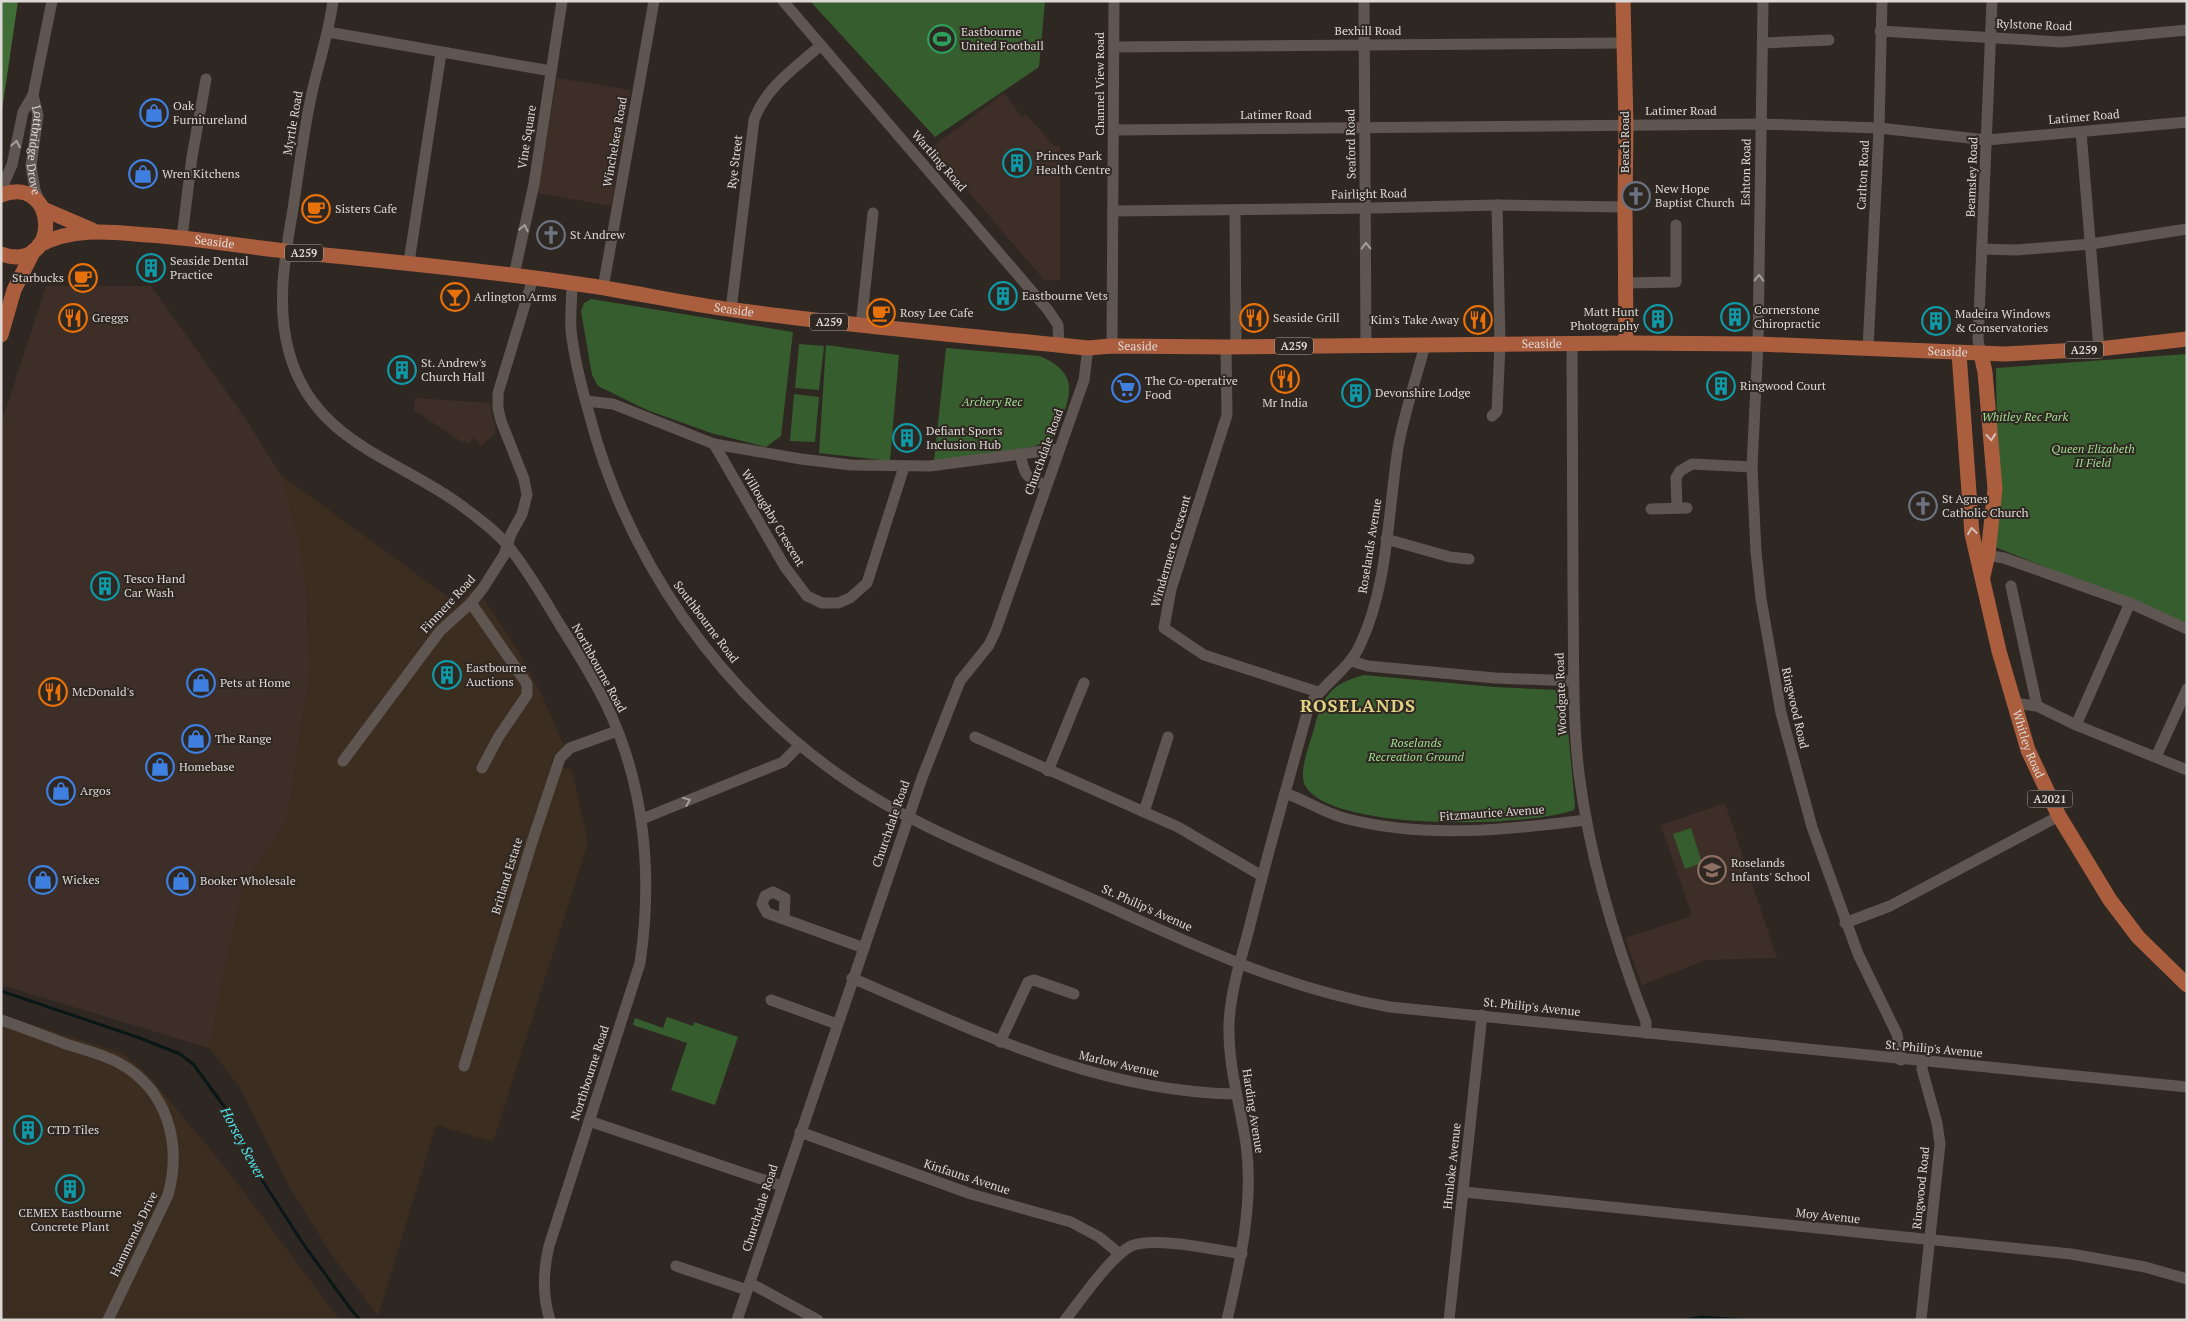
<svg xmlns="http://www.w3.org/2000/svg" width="2188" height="1321" font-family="'PT Serif',serif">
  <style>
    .built { fill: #3d2f28 }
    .industrial { fill: #3c2d21 }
    .green { fill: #365d2d }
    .forest { fill: #416d37 }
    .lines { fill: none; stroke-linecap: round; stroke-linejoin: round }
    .stream { stroke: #091717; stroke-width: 3 }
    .minor { stroke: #5f5651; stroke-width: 11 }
    .major { stroke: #ab5e3e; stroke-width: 15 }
    .oneway { stroke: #a59e9a }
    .oneway2 { stroke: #d4c0b8 }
    .labels { text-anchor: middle; stroke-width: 4; stroke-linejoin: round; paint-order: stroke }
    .shield { fill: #2f2722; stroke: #aaa4a0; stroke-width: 1 }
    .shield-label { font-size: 11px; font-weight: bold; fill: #ded9d6 }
    .street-label { font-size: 12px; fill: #ded9d6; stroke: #2f2722 }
    .poi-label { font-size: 12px; fill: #ded9d6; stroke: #2f2722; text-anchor: start }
    .park-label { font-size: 12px; font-style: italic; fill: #9ede8f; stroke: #2f2722 }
    .water-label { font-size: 14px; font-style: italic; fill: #4fe6ed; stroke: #2f2722 }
    .district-label { font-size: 18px; font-weight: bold; letter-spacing: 1px; fill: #e0d183; stroke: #2f2722 }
  </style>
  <rect width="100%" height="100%" fill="#2f2722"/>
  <path class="built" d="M557,78L631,90L611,206L537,193Z
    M1004,93L1022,117L1026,114L1054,146H1060V280L1045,281L931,148Z
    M46,286H151L243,415L281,475L299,539L306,582L310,661L308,686L287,821L243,886L209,1048L1,985V424Z
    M415,398L490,403L496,433L481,446L474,438L467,444L465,440L462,442L414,410Z
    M1725,803L1777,958L1706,960L1642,985L1625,938L1692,916L1661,825Z"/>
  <path class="industrial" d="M281,475L458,604L474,588L484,599L518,651L540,691L564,746L555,753L551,764L572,770L588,843L493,1142L436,1125L378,1316L329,1251L289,1186L239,1086L209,1048L243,886L287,821L308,686L309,622L306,582L298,539Z
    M1,1020L23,1022L122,1053L147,1074L225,1167L340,1320H1Z"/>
  <path class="green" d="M810,1H1045L1039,67L935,137Z
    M591,299L793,332L781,436L766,447L711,433L647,410L598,386L592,375L581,311L584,303Z
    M799,344L824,346L819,390L795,388Z
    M826,345L899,355L890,461L819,453Z
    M946,348L1040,356C1086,376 1067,402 1054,438L1033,447L934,461Z
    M2187,354V623L1995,547L1997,451L1996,368Z
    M794,394L819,397L815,442L790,441Z
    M1364,675L1494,687L1557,690L1565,697L1575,806L1574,810C1528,827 1335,832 1306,787C1297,774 1310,744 1314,729C1322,697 1330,684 1364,675Z
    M1691,828L1702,863L1685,869L1673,834Z
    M667,1017L693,1026L694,1022L738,1037L715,1105L671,1090L687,1043L633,1025L635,1018L663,1028Z"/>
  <path class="forest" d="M1,1H18L1,117Z"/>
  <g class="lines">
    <path class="stream" d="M1,991L137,1037L180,1054L194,1065L231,1116L262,1180L304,1245L350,1308L360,1320
      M1686,1320L1702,1317L1742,1320"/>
    <g class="minor">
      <path d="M333,1C329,31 320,59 313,88C304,127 299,169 293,209C285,256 276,305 289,352C313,442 397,458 462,506C478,518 496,531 508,546C528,570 544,599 560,625C576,650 592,676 605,702C645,783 653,875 640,963L549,1246C543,1271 542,1295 550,1320"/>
      <path d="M783,1L1048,310L1058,325L1059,345"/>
      <path d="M1364,1L1366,346"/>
      <path d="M1763,1L1758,344L1752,467L1756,552L1761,599L1781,713L1812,827L1858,954L1897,1034L1901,1060"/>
      <path d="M1880,31L2062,42L2187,30"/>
      <path d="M328,32L551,71"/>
      <path d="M1763,43L1829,40"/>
      <path d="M1114,47L1622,43"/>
      <path id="s1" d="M33,95L38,115L31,166L35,190L40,203"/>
      <path d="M1114,130L1761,124L1879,128L1987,140L2187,122"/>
      <path d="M2081,132L2099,349"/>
      <path d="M1,190L12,165L23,112L33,95L52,1"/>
      <path d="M1235,210L1236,347"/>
      <path d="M1113,211L1373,208L1497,205L1625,207"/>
      <path d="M182,237L192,157L206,79"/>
      <path d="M1982,249L2016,250L2091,244L2187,229"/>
      <path d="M409,262L441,53"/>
      <path d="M514,275L534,184L562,1"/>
      <path d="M572,283C572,298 570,315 571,330C574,359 582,389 590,417C628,561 718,689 839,775C915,829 1005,860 1090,898C1190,943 1281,988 1390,1007L2187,1087"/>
      <path d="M1626,283L1676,282V225"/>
      <path d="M603,288L654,1"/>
      <path d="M731,310L754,120C766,87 795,68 821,45"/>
      <path d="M861,326L873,213"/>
      <path d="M1572,343C1572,427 1573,510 1573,593C1574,653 1572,714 1579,774C1590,860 1615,942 1646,1022V1033"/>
      <path d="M1112,346L1114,1"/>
      <path d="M1226,347L1227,415L1171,589L1164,628L1204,655L1318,692"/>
      <path d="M1868,349L1879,128L1882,1"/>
      <path d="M1981,354L1978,340L1992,1"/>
      <path d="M586,401L613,404L714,444L801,459L851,465L930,466L1059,449"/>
      <path d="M1492,416L1497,411L1500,344L1497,205"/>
      <path d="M714,444L785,567L807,596L822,603H838L850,598L867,583L904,467"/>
      <path d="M1020,454C1025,475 1025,478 1046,485"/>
      <path d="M1677,508L1676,478L1680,471L1692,464L1752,467"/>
      <path d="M1651,509L1687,508"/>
      <path d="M1386,539L1450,557L1469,559"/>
      <path d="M1980,554L2004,558L2130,603L2187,629"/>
      <path d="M2011,586L2037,706"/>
      <path d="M471,603L527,684V695L499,736L482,768"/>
      <path d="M1351,661L1368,666L1495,678L1574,681"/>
      <path d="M2013,703L2037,706L2076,725L2187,770"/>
      <path d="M2076,725L2130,603"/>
      <path d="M975,737L1178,827L1262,876"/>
      <path d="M2156,757L2187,689"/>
      <path d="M343,761L440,631L471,603L483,588L504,555L511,534L522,514L527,495L524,479L501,421L498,408V393L533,278"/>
      <path d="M1048,771L1084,683"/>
      <path d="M1285,793C1305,800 1323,812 1344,818C1423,839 1507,830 1586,820"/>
      <path d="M1144,812L1168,737"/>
      <path d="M642,819L783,762L800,745"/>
      <path d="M784,919L785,898L773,892L765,896L762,904L767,913L864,948"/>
      <path d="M1845,923L1890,906L2059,816"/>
      <path d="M852,978C978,1032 1096,1091 1235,1094"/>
      <path d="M771,1000L837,1024"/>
      <path d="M1,1020C23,1027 44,1036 66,1044C84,1050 103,1054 119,1063C168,1090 182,1144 168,1195L108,1320"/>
      <path d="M1000,1042L1028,982L1034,980L1074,994"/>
      <path d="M464,1066L532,842L560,758L570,748L617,731"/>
      <path d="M589,1121L782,1186"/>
      <path d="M800,1132L971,1194L1071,1222L1099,1237L1120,1254"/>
      <path d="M1464,1192L2071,1254L2145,1267L2187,1279"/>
      <path d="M676,1266L747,1290"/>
      <path d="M750,1283L818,1320"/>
      <path d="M737,1320L922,778L960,681L989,645L996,630L1084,380L1088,348"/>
      <path d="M1065,1320C1080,1301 1111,1256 1131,1246C1154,1236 1216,1250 1242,1254"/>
      <path d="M1227,1320C1240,1264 1254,1202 1246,1144C1240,1104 1228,1066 1229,1025C1230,993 1241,959 1249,929C1267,854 1289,780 1309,706C1324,683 1350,668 1360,645C1388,587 1388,512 1398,448C1404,414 1416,379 1425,345"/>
      <path d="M1449,1320L1482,1015"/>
      <path d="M1921,1320L1940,1144L1937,1123L1922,1069L1923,1061"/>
    </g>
    <g class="major">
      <path d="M1623,1L1626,125L1625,207L1626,343"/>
      <path d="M1,195C59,173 62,275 1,254"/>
      <path d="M43,209L92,230"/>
      <path id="s2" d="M39,245C75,227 110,232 148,235C194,238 240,246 286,251C381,261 476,269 571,283C626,290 679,303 734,310C852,326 970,336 1088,348L1112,346L1226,347L1626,343L1758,344L2004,354L2099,349L2187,339"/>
      <path d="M1,335L14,290L34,250"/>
      <path id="s3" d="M1959,353L1972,534L1999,651L2028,750L2059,816L2110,900L2138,937L2187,985"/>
      <path d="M1981,354L1985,372L1995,489L1988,554L1983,576"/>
    </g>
  </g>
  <defs><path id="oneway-chevron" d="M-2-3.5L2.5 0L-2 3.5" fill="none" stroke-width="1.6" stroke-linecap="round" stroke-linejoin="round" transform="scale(1.25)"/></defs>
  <g class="oneway">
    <use href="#oneway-chevron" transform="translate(16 144) rotate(-79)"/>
    <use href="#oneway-chevron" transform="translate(524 228) rotate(-78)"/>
    <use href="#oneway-chevron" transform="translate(1366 246) rotate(-91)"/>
    <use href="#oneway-chevron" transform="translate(1759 278) rotate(-89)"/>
    <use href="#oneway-chevron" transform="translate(687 801) rotate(-22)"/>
  </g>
  <g class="oneway2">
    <use href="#oneway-chevron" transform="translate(1991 437) rotate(85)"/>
    <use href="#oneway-chevron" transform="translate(1972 531) rotate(-98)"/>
  </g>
  <defs>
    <symbol id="stadium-ring" viewBox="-11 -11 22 22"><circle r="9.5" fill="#2f2722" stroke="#2e9e5b" stroke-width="1.5"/><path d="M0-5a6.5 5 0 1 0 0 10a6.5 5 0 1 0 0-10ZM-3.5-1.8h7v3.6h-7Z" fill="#2e9e5b"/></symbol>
    <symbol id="shop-ring" viewBox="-11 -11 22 22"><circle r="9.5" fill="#2f2722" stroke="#3f7fe0" stroke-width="1.5"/><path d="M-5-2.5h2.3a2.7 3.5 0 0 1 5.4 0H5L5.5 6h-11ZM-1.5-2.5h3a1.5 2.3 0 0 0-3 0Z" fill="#3f7fe0"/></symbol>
    <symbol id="building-ring" viewBox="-11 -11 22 22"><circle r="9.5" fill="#2f2722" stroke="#0f9aa8" stroke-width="1.5"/><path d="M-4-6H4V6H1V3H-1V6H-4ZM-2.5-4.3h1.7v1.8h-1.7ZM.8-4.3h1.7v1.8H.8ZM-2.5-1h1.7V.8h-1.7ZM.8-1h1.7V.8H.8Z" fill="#0f9aa8"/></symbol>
    <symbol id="church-ring" viewBox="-11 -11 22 22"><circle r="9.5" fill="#2f2722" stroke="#6b7280" stroke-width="1.5"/><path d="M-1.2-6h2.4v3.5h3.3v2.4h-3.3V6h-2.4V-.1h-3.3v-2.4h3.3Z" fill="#6b7280"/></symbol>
    <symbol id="cafe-ring" viewBox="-11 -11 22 22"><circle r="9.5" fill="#2f2722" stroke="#e8710a" stroke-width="1.5"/><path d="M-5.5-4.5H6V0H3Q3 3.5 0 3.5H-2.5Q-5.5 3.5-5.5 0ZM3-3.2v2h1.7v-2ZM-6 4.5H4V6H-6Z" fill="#e8710a"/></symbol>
    <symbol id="bar-ring" viewBox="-11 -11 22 22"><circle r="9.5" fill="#2f2722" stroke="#e8710a" stroke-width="1.5"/><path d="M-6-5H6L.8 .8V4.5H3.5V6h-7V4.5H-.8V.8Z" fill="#e8710a"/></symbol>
    <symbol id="restaurant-ring" viewBox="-11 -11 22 22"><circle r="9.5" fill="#2f2722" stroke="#e8710a" stroke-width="1.5"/><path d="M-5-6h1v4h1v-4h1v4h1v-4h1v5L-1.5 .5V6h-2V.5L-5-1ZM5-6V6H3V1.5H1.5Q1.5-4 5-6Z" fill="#e8710a"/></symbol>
    <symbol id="supermarket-ring" viewBox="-11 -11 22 22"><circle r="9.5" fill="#2f2722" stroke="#3f7fe0" stroke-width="1.5"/><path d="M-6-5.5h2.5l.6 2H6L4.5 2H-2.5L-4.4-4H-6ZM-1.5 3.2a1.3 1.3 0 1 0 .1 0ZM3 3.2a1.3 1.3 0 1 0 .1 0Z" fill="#3f7fe0"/></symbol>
    <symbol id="school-ring" viewBox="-11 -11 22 22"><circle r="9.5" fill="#2f2722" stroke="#8d6e63" stroke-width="1.5"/><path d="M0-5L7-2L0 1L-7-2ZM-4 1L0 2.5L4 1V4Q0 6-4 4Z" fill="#8d6e63"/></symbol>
  </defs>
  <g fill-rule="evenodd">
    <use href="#stadium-ring" x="926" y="23" width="32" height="32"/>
    <use href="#shop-ring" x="138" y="97" width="32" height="32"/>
    <use href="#building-ring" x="1001" y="147" width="32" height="32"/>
    <use href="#shop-ring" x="127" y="158" width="32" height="32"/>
    <use href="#church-ring" x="1620" y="180" width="32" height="32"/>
    <use href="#cafe-ring" x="300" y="193" width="32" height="32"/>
    <use href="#church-ring" x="535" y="219" width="32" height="32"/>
    <use href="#building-ring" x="135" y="252" width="32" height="32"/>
    <use href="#cafe-ring" x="67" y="262" width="32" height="32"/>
    <use href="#building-ring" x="987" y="280" width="32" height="32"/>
    <use href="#bar-ring" x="439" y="281" width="32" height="32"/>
    <use href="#cafe-ring" x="865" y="297" width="32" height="32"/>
    <use href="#building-ring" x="1719" y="301" width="32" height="32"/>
    <use href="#restaurant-ring" x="57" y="302" width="32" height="32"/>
    <use href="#restaurant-ring" x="1238" y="302" width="32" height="32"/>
    <use href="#building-ring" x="1642" y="303" width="32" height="32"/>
    <use href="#restaurant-ring" x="1462" y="304" width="32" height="32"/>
    <use href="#building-ring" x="1920" y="305" width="32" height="32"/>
    <use href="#building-ring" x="386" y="354" width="32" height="32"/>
    <use href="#restaurant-ring" x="1269" y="363" width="32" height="32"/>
    <use href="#building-ring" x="1705" y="370" width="32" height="32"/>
    <use href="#supermarket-ring" x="1110" y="372" width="32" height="32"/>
    <use href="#building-ring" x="1340" y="377" width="32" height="32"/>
    <use href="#building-ring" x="891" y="422" width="32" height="32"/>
    <use href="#church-ring" x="1907" y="490" width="32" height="32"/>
    <use href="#building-ring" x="89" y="570" width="32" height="32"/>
    <use href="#building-ring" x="431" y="659" width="32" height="32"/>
    <use href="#shop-ring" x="185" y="667" width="32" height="32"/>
    <use href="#restaurant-ring" x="37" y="676" width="32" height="32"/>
    <use href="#shop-ring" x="180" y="723" width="32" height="32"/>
    <use href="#shop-ring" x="144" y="751" width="32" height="32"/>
    <use href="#shop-ring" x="45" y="775" width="32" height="32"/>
    <use href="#school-ring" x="1696" y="854" width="32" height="32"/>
    <use href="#shop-ring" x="27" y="864" width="32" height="32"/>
    <use href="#shop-ring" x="165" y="865" width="32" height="32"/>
    <use href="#building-ring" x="12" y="1114" width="32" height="32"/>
    <use href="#building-ring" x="54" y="1173" width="32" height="32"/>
  </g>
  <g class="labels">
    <g class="shield">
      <rect x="285" y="244.5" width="38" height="17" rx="4"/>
      <rect x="810" y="313.5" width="38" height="17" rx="4"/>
      <rect x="1275" y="337.5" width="38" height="17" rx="4"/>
      <rect x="2065" y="341.5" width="38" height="17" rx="4"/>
      <rect x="2027.5" y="790.5" width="45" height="17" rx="4"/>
    </g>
    <g class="shield-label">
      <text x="304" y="257">A259</text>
      <text x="829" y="326">A259</text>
      <text x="1294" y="350">A259</text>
      <text x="2084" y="354">A259</text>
      <text x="2050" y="803">A2021</text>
    </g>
    <g class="street-label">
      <text transform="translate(2034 25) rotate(2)" y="4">Rylstone Road</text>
      <text x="1368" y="35">Bexhill Road</text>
      <text transform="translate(1100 84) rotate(-90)" y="4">Channel View Road</text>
      <text x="1681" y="115">Latimer Road</text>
      <text x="1276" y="119">Latimer Road</text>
      <text transform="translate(2084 117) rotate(-5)" y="4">Latimer Road</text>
      <text transform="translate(293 123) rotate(-80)" y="4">Myrtle Road</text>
      <text transform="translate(527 137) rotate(-81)" y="4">Vine Square</text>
      <text transform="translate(615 142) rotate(-80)" y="4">Winchelsea Road</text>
      <text transform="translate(1625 142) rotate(-90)" y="4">Beach Road</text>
      <text transform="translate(1351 144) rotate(-91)" y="4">Seaford Road</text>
      <text dy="4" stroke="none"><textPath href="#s1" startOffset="56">Lottbridge Drove</textPath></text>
      <text transform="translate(939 161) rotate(49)" y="4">Wartling Road</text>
      <text transform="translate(735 162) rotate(-83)" y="4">Rye Street</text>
      <text transform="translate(1746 172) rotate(-89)" y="4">Eshton Road</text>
      <text transform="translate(1863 175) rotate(-87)" y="4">Carlton Road</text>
      <text transform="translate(1972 177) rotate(-88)" y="4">Beamsley Road</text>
      <text transform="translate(1369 194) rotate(-1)" y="4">Fairlight Road</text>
      <text dy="4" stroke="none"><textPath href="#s2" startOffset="178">Seaside</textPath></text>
      <text dy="4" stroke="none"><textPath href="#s2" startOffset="702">Seaside</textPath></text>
      <text dy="4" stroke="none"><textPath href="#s2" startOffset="1512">Seaside</textPath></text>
      <text dy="4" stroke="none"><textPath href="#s2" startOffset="1108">Seaside</textPath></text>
      <text dy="4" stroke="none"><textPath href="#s2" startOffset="1918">Seaside</textPath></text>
      <text transform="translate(1044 452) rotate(-70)" y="4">Churchdale Road</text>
      <text transform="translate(773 518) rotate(59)" y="4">Willoughby Crescent</text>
      <text transform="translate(1370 546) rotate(-81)" y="4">Roselands Avenue</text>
      <text transform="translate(1171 551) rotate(-74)" y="4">Windermere Crescent</text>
      <text transform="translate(448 604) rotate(-47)" y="4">Finmere Road</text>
      <text transform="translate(706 622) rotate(53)" y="4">Southbourne Road</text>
      <text transform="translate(599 668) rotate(61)" y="4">Northbourne Road</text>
      <text transform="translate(1561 694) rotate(-92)" y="4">Woodgate Road</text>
      <text transform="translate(1795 708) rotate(77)" y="4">Ringwood Road</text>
      <text dy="4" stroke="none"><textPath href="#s3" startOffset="399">Whitley Road</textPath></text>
      <text transform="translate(1492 813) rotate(-4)" y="4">Fitzmaurice Avenue</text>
      <text transform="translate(891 824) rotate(-71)" y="4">Churchdale Road</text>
      <text transform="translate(507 876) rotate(-73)" y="4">Britland Estate</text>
      <text transform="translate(1147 908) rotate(24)" y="4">St. Philip's Avenue</text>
      <text transform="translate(1532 1007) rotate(6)" y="4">St. Philip's Avenue</text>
      <text transform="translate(1934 1049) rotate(5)" y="4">St. Philip's Avenue</text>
      <text transform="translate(1119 1064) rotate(13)" y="4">Marlow Avenue</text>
      <text transform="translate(590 1073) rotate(-72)" y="4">Northbourne Road</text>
      <text transform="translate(1253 1111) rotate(81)" y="4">Harding Avenue</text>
      <text transform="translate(1452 1166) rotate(-84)" y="4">Hunloke Avenue</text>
      <text transform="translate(967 1177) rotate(18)" y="4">Kinfauns Avenue</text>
      <text transform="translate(1921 1188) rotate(-84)" y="4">Ringwood Road</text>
      <text transform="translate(760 1208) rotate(-72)" y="4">Churchdale Road</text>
      <text transform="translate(1828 1216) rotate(6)" y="4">Moy Avenue</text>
      <text transform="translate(134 1234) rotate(-64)" y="4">Hammonds Drive</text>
    </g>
    <g class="poi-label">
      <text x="961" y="36">Eastbourne<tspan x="961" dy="14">United Football</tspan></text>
      <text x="173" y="110">Oak<tspan x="173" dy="14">Furnitureland</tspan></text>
      <text x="1036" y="160">Princes Park<tspan x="1036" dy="14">Health Centre</tspan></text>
      <text x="162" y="178">Wren Kitchens</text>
      <text x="1655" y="193">New Hope<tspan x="1655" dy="14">Baptist Church</tspan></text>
      <text x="335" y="213">Sisters Cafe</text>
      <text x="570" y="239">St Andrew</text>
      <text x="170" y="265">Seaside Dental<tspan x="170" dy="14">Practice</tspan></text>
      <text x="64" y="282" text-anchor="end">Starbucks</text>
      <text x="1022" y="300">Eastbourne Vets</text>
      <text x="474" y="301">Arlington Arms</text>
      <text x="1754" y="314">Cornerstone<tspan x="1754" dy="14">Chiropractic</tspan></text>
      <text x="1639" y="316" text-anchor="end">Matt Hunt<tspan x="1639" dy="14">Photography</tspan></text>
      <text x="900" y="317">Rosy Lee Cafe</text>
      <text x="1955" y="318">Madeira Windows<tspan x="1955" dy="14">&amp; Conservatories</tspan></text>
      <text x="92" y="322">Greggs</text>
      <text x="1273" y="322">Seaside Grill</text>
      <text x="1459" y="324" text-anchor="end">Kim's Take Away</text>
      <text x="421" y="367">St. Andrew's<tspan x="421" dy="14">Church Hall</tspan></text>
      <text x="1145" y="385">The Co-operative<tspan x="1145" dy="14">Food</tspan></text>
      <text x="1740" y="390">Ringwood Court</text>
      <text x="1375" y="397">Devonshire Lodge</text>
      <text x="1285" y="407" text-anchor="middle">Mr India</text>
      <text x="926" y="435">Defiant Sports<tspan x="926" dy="14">Inclusion Hub</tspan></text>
      <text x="1942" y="503">St Agnes<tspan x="1942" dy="14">Catholic Church</tspan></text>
      <text x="124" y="583">Tesco Hand<tspan x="124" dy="14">Car Wash</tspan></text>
      <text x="466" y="672">Eastbourne<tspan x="466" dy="14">Auctions</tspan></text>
      <text x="220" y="687">Pets at Home</text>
      <text x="72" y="696">McDonald's</text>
      <text x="215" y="743">The Range</text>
      <text x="179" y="771">Homebase</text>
      <text x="80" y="795">Argos</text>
      <text x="1731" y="867">Roselands<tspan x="1731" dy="14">Infants' School</tspan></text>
      <text x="62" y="884">Wickes</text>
      <text x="200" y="885">Booker Wholesale</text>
      <text x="47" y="1134">CTD Tiles</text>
      <text x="70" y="1217" text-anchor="middle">CEMEX Eastbourne<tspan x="70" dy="14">Concrete Plant</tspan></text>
    </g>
    <g class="park-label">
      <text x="992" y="406">Archery Rec</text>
      <text x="2025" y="421">Whitley Rec Park</text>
      <text x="2093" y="453">Queen Elizabeth<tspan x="2093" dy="14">II Field</tspan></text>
      <text x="1416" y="747">Roselands<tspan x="1416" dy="14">Recreation Ground</tspan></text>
    </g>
    <g class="water-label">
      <text transform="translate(243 1143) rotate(62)" y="5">Horsey Sewer</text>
    </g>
    <g class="district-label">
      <text x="1358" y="712">ROSELANDS</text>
    </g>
  </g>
  <rect width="2188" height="1321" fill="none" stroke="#ded9d6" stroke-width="5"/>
</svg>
